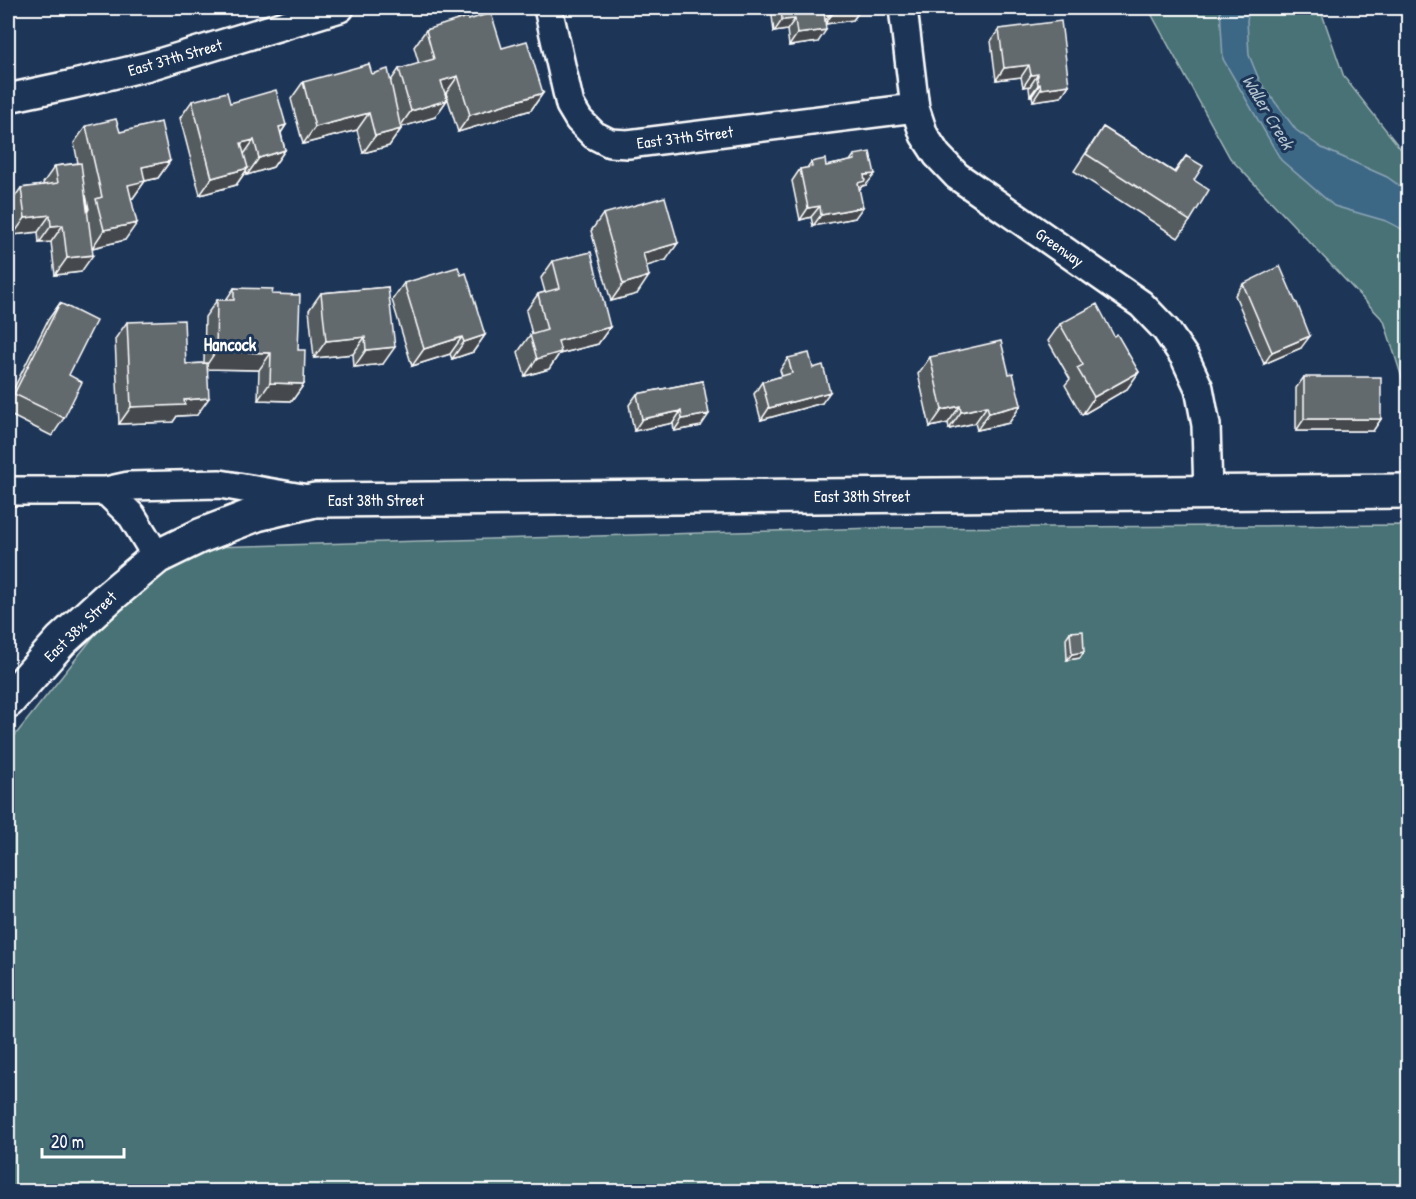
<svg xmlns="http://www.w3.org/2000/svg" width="1416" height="1199" font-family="'Patrick Hand',sans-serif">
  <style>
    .green { fill: #4a7276; stroke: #a4b8ba; stroke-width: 1.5 }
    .water { fill: #3e6885; stroke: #8ba4b6; stroke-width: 1.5 }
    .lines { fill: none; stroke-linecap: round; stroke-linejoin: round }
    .street-casing { stroke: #fff; stroke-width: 32 }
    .secondary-casing { stroke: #fff; stroke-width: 38 }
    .street { stroke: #1d3557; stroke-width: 27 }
    .secondary { stroke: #1d3557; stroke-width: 33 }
    .wall { fill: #555b5f; stroke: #fff; stroke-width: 1.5; fill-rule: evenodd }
    .shaded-wall { fill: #454a4d; stroke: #fff; stroke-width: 1.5 }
    .building { fill: #636a6e; stroke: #fff; stroke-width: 1.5 }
    .labels { text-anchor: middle; stroke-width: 6; stroke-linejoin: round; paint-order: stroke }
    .street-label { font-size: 16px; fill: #fff; stroke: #1d3557 }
    .water-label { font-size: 18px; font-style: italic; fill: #b2c3ce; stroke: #1d3557 }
    .neighbourhood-label { font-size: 18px; font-weight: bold; fill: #fff; stroke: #1d3557 }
  </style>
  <rect width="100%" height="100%" fill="#1d3557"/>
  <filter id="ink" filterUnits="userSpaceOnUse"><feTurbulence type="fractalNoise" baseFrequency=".0167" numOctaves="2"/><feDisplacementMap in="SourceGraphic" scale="12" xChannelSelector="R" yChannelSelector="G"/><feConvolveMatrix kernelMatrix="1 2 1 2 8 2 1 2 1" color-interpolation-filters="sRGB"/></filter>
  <g filter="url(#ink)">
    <path class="green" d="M1148,8H1320L1344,77L1408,158V397L1384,321L1230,158Z
      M1408,525V1191H8V744L157,557L177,548L876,528Z"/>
    <path class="water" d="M1220,8H1249L1247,21L1249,55L1260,82L1296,130L1322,148L1387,177L1408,192V232L1386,221L1334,206L1281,160L1223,59Z"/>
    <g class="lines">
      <defs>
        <path id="street" d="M548,8L570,105L579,120L594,135L610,143L628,144L915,108
          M903,8L915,108L924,135L937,155L957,176L1141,304L1166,330L1185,358L1199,388L1206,425L1208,493
          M8,98L74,84L149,66L340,8
          M8,491H106L129,486L220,484L308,499
          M106,491L132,516L157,557"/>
        <path id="secondary" d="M8,701L61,641L109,597L157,557L200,536L257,514L315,500L1408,491"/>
      </defs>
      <use href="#street" class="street-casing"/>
      <use href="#secondary" class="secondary-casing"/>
      <use href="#street" class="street"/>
      <use href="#secondary" class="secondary"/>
    </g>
    <path class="wall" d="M771,8H861V9L853,20L826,24L818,42L789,46L787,30L774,32Z
      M468,20L502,48L543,93L531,110L458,132L446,93L445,94L447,100L435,117L401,127V129L389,146L363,153L357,130L303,144L291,99L303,82L372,74L390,82L399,69L419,64L414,47L426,30Z
      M999,29L1069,85L1061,97L1033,101L1032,96H1030L1029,88L1030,86L1023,87L1021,77L996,80L991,41Z
      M192,101L230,103L286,125L281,133L285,150L273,167L247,175L246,171L236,185L200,195L180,118Z
      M86,126L120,132L170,161L158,178L145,181L133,198H131L125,240L92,248L81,272L55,275L51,242L39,243L38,232L13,235L9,205L21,188L44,185L43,183L55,166L78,163L74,143ZM86,195L89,209L88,211Z
      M1103,127L1174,172L1186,156L1194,180L1190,221L1178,238L1074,171Z
      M854,155L866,185L862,186L859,190L855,218L813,226L811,217L800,220L792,181L800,169L807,168L811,162L826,166L850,161Z
      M603,214L666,260L646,266L637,294L611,301L591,231Z
      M553,261L610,327L598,344L559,354L549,369L525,376L518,352L530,335L532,334L526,311L538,294L545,292L541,278Z
      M461,275L485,335L473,352L452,359L450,354L412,366L392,300L404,283Z
      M1243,284L1301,348L1264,364L1235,295Z
      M388,287L383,364L354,367L353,354L314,358L309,310L321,293Z
      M234,288L272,294L298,350L304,384L292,401L258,400L259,370L208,369L197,415L177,416L173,422L119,424L115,339L127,322L186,364L204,363L205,317L217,300H226Z
      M60,303L69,375L64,418L52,436L8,414V400L48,320Z
      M1060,324L1114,336L1139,372L1127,389L1082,415L1065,385L1070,379L1048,341Z
      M930,357L1009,374L1021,405L1009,423L977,430L975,423L949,429L948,423L930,427L918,374Z
      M788,358L813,368L822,403L761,420L754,394L762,382L782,376L780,370Z
      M1304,377L1381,419L1373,431H1296V388Z
      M703,381L701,426L674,431L673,423L634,431L629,405L637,394Z
      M1070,632L1084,652L1080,658L1067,660L1066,638Z"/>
    <path class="shaded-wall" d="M861,9L853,20L825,24L833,13Z
      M833,10L824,22V11Z
      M795,19L787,30L774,32L782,20Z
      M826,30L818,42L789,46L797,34Z
      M1029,65L1021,77L996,80L1004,68Z
      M1038,74L1030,86L1023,87L1031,75Z
      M458,76L446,93L429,98L441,81Z
      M1040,84L1032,96H1030L1038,85Z
      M1069,85L1061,97L1033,101L1041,89Z
      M543,93L531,110L458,132L470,115Z
      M447,100L435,117L399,128L411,111Z
      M369,113L357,130L303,144L315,127Z
      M286,125L274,143L279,127Z
      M401,129L389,146L363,153L375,136Z
      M254,140L242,157L241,143Z
      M285,150L273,167L247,175L259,158Z
      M170,161L158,178L145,181L133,198L116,202L142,167Z
      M248,168L236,185L200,195L212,178Z
      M875,174L866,185L862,186L857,193L850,194L864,175Z
      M820,206L811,217L800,220L808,208Z
      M863,207L855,218L813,226L821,215Z
      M50,215L38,232L13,235L25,218Z
      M137,223L125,240L92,248L104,230Z
      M63,225L51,242L39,243L51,226Z
      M678,243L666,260L631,271L643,253Z
      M93,255L81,272L55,275L67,258Z
      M649,276L637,294L611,301L623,284Z
      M610,327L598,344L559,354L549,369L525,376L537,359L558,341Z
      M485,335L473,352L452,359L464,342Z
      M1310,336L1301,348L1264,364L1272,352Z
      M365,337L353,354L314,358L326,341Z
      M462,337L450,354L412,366L424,349Z
      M395,347L383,364L354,367L366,350Z
      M216,351L271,353L259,370L204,369Z
      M1139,372L1127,389L1082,415L1094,397Z
      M270,383L304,384L292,401L258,400Z
      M830,392L822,403L761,420L769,408Z
      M209,398L197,415L177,416L173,422L119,424L131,407L184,400Z
      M1021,405L1009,423L977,430L989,413Z
      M960,406L948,423L930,427L942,410Z
      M987,406L975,423L949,429L961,412Z
      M681,411L673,423L634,431L642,419Z
      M709,414L701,426L674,431L682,419Z
      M1304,419H1381L1373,431H1296Z
      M1084,652L1080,658L1067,660L1072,654Z"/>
    <path class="building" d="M781,8H861V9L833,13V10L824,11L826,30L797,34L795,19L782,20Z
      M491,13L502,48L527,41L543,93L470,115L458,76L441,81L447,100L411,111L399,69L434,59L426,30L467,17L468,20Z
      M1061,21L1069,85L1041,89L1040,84L1038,85L1037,77L1038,76V74L1031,75L1029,65L1004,68L999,29Z
      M369,64L372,74L388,69L401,129L375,136L369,113L315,127L303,82Z
      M276,90L286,125L279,127L285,150L259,158L254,140L241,143L248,168L212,178L192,101L227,92L230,103Z
      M116,119L120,132L161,122L170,161L142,167L145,181L128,185L137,223L104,230L96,199L102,197L86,126Z
      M1103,127L1175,173L1186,156L1203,166L1194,180L1209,190L1190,221L1086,154Z
      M870,152L875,174L864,175L865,181L858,183L863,207L821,215L820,206L808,208L800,169L812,167L811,162L825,159L826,166L855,160L854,155Z
      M81,163L93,255L67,258L63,225L51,226L50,215L25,218L21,188L58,183L55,166Z
      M665,197L678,243L643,253L649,276L623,284L603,214Z
      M591,252L610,327L558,341L561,352L537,359L530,335L547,330L538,294L560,288L553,261Z
      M1280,266L1296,303H1297L1310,336L1272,352L1243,284Z
      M458,267L461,275L466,273L485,335L464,342L462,337L424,349L404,283Z
      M388,287L395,347L366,350L365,337L326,341L321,293Z
      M234,288L273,289L272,294L300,295L298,350H305L304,384L270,383L271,353L216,351L217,300H234Z
      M60,303L96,321L69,375L82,382L64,418L14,394Z
      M1097,304L1114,336L1117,334L1139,372L1094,397L1077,368L1083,365L1060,324Z
      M184,320L186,364L207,363L209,398L184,400L185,405L131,407L127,322Z
      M1001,341L1009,374L1013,373L1021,405L989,413L987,406L961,412L960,406L942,410L930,357Z
      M809,353L813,368L823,365L830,392L769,408L762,382L792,373L788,358Z
      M1304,377H1381V419H1304Z
      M703,381L709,414L682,419L681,411L642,419L637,394Z
      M1083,631L1084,652L1072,654L1070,632Z"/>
  </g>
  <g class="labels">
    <g class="street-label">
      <text transform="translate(175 57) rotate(-16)" y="6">East 37th Street</text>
      <text transform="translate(685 137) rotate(-7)" y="6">East 37th Street</text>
      <text transform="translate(1060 247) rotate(35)" y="6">Greenway</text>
      <text x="862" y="502">East 38th Street</text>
      <text x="376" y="506">East 38th Street</text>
      <text transform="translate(80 626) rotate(-44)" y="6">East 38½ Street</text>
    </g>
    <g class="water-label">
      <text transform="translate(1268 112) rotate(59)" y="6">Waller Creek</text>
    </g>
    <g class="neighbourhood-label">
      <text x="230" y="351">Hancock</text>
    </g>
  </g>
  <rect width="1416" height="1199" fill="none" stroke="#1d3557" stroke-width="30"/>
  <rect x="15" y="15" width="1386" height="1169" fill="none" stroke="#fff" stroke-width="2" filter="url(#ink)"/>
  <path d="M42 1148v9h82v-9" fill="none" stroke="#ffffff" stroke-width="3"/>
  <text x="51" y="1148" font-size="18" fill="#ffffff" stroke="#1d3557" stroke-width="4.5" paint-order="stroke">20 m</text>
</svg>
